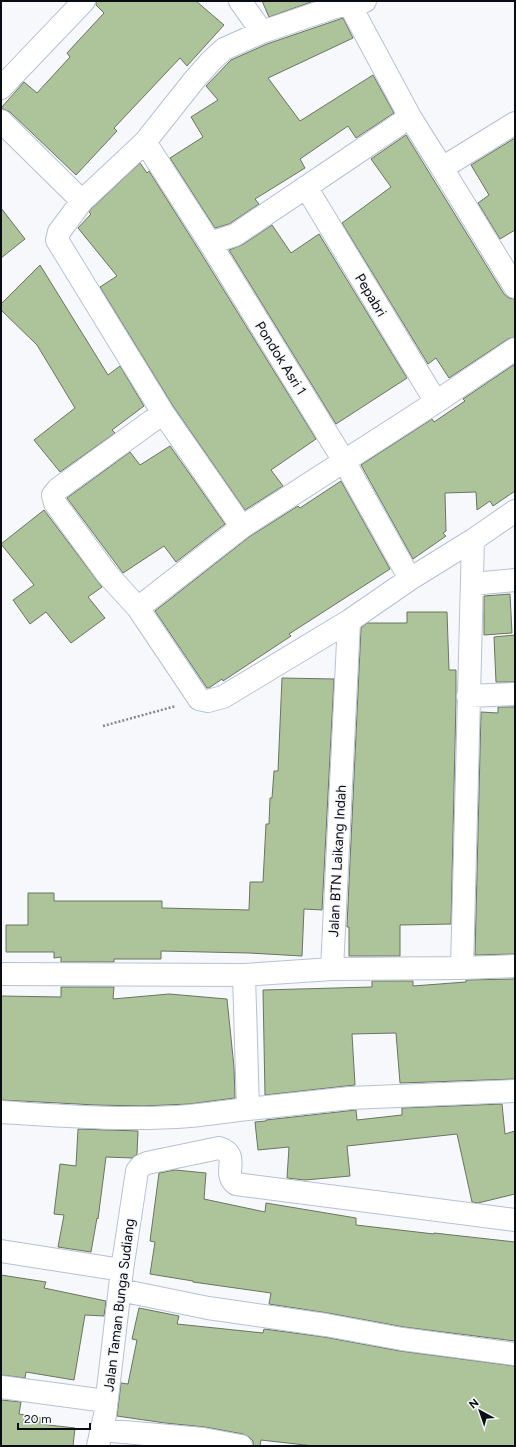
<svg xmlns="http://www.w3.org/2000/svg" width="516" height="1447" font-family="Figtree,sans-serif">
  <style>
    .building { fill: #adc49b; stroke: #6a7461 }
    .lines { fill: none; stroke-linecap: round; stroke-linejoin: round }
    .minor-casing { stroke: #b7c1d5; stroke-width: 24 }
    .path { stroke: #85878c; stroke-width: 2.5; stroke-dasharray: 2 2; stroke-linecap: butt }
    .minor { stroke: #fff; stroke-width: 22 }
    .labels { text-anchor: middle; stroke-width: 3; stroke-linejoin: round; paint-order: stroke }
    .street-label { font-size: 14px; fill: #090c12; stroke: #f6f8fc }
  </style>
  <rect width="100%" height="100%" fill="#f6f8fc"/>
  <path class="building" d="M96,1H196L224,25L187,66L180,58L114,128L117,131L76,175L10,112L1,108L24,82L37,93L70,57L67,53L104,13L96,5Z
    M262,1H314L269,17Z
    M343,18L353,38L268,78L300,121L373,75L394,113L356,138L348,126L300,159L305,168L255,199L259,204L229,224L215,228L170,158L203,137L191,117L218,100L206,86L231,60L267,44Z
    M406,135L504,294L509,298L515,299V337L508,339L449,378L436,358L428,364L342,223L391,187L371,159Z
    M515,138V230L500,239L478,203L489,195L471,165Z
    M140,163L147,173L149,171L199,250L316,439L271,470L283,486L245,510L173,406L100,287L117,276L78,228L91,214L89,212L91,209Z
    M1,208L25,239L1,258Z
    M272,225L291,253L319,234L407,378L336,424L229,250L242,245Z
    M40,265L108,375L120,366L144,406L112,430L115,433L60,472L34,440L75,408L37,345L1,310V304Z
    M515,364V491L493,506L490,501L477,510L476,492L445,493L446,531L443,533L446,536L413,559L361,465L432,419L434,422L465,401L463,399Z
    M170,446L225,524L176,562L164,546L123,573L67,498L130,452L140,465Z
    M341,481L390,569L289,634L291,636L223,681L222,679L209,688H207L155,611L249,537L298,506L300,508Z
    M44,510L102,587L88,597L105,618L71,643L46,612L30,624L13,600L34,585L1,544Z
    M510,594L512,633L484,635V596Z
    M407,612H447L449,670H456V700L451,924L400,925V956H349V927H347V926L361,628L367,623H407Z
    M515,635V682H496L494,637Z
    M282,678L334,679L322,910L304,909L302,956L249,953L161,951V959H114V962H61V957L54,958V952H6V925H28V893H54V901H162V908L249,910L250,882H263L266,824H269L270,798H272L274,771H278Z
    M498,707H515V954L475,955L481,712L498,713Z
    M515,979V1079L400,1083L396,1033L352,1034L355,1085L265,1095L263,990L372,987V981H413V986L466,982V980Z
    M61,987H114L113,999L169,994L227,999L234,1067L235,1098L189,1104L143,1106L96,1105L1,1100V996L61,997Z
    M502,1104L505,1134L515,1131V1194L478,1203L472,1202L457,1134L347,1146L350,1176L305,1180L287,1178L289,1147L258,1150L255,1122L266,1121V1120L356,1110L357,1120L402,1115V1108Z
    M78,1129L138,1131L137,1154L132,1158L106,1157L98,1219L97,1218L91,1252L58,1247L64,1215L54,1214L60,1164L76,1166Z
    M175,1170L206,1173L204,1199L265,1212L266,1203L356,1218V1225L434,1234V1233L515,1242V1341L404,1327L328,1313L269,1304L271,1293L193,1282V1281L150,1274L155,1242L150,1241L159,1173Z
    M1,1275L46,1282L44,1288L106,1301L104,1316L85,1315L74,1380L26,1372L25,1378L1,1375Z
    M139,1308L179,1316L177,1324L263,1333L264,1329L324,1337L400,1351L515,1366V1446H314L261,1440L260,1446H253V1441L249,1437L243,1434L205,1427L165,1423L117,1416L121,1383L128,1384L137,1340L132,1339Z
    M1,1400L21,1402L19,1414L41,1418L40,1424L75,1428L73,1446H1Z"/>
  <g class="lines">
    <defs>
      <path id="minor" d="M240,1L262,32
        M351,7L410,117L442,168
        M1,88L84,1
        M1,121L82,201L145,142L195,79L211,61L224,49L262,32L335,7L345,5L351,7L365,1
        M515,123L442,168L515,287
        M145,142L210,243L344,461L410,579
        M306,187L436,402
        M82,201L59,232L57,240L163,413L58,489L53,495L55,503L107,574L138,608L199,699L208,701L223,697L349,621
        M210,243L235,235L410,117
        M242,527L436,402L515,349
        M472,584L515,580
        M138,608L242,527L163,413
        M468,696L515,694
        M462,968L473,540
        M332,969L462,968L515,966
        M1,974L244,975L332,969L349,621L410,579L473,540L515,511
        M244,975L248,1109L350,1098L515,1091
        M1,1112C64,1116 127,1121 190,1116C210,1114 229,1111 248,1109
        M1,1251L122,1270
        M120,1290L208,1308L326,1325L402,1339L515,1354
        M1,1387L106,1401
        M101,1430L203,1439L241,1446
        M98,1446L105,1415L122,1270L137,1171L141,1166L147,1163L219,1148C242,1155 221,1173 236,1184L515,1220"/>
    </defs>
    <use href="#minor" class="minor-casing"/>
    <path class="path" d="M103,726L176,706"/>
    <use href="#minor" class="minor"/>
  </g>
  <g class="labels">
    <g class="street-label">
      <text transform="translate(371 295) rotate(59)" y="5">Pepabri</text>
      <text transform="translate(281 358) rotate(58)" y="5">Pondok Asri 1</text>
      <text transform="translate(337 861) rotate(-87)" y="5">Jalan BTN Laikang Indah</text>
      <text transform="translate(119 1305) rotate(-83)" y="5">Jalan Taman Bunga Sudiang</text>
    </g>
  </g>
  <rect width="516" height="1447" fill="none" stroke="#090c12" stroke-width="4"/>
  <g transform="translate(480 1411) rotate(320)" stroke="#f6f8fc" stroke-width="3" paint-order="stroke">
  <path d="M0-3L7 15L0 10L-7 15Z" fill="#090c12"/>
  <text y="-6" font-size="11" font-weight="bold" text-anchor="middle" fill="#090c12">N</text>
  </g>
  <path d="M18 1423v6h72v-6" fill="none" stroke="#090c12" stroke-width="2"/>
  <text x="24" y="1423" font-size="12" fill="#090c12" stroke="#f6f8fc" stroke-width="3" paint-order="stroke">20 m</text>
</svg>
